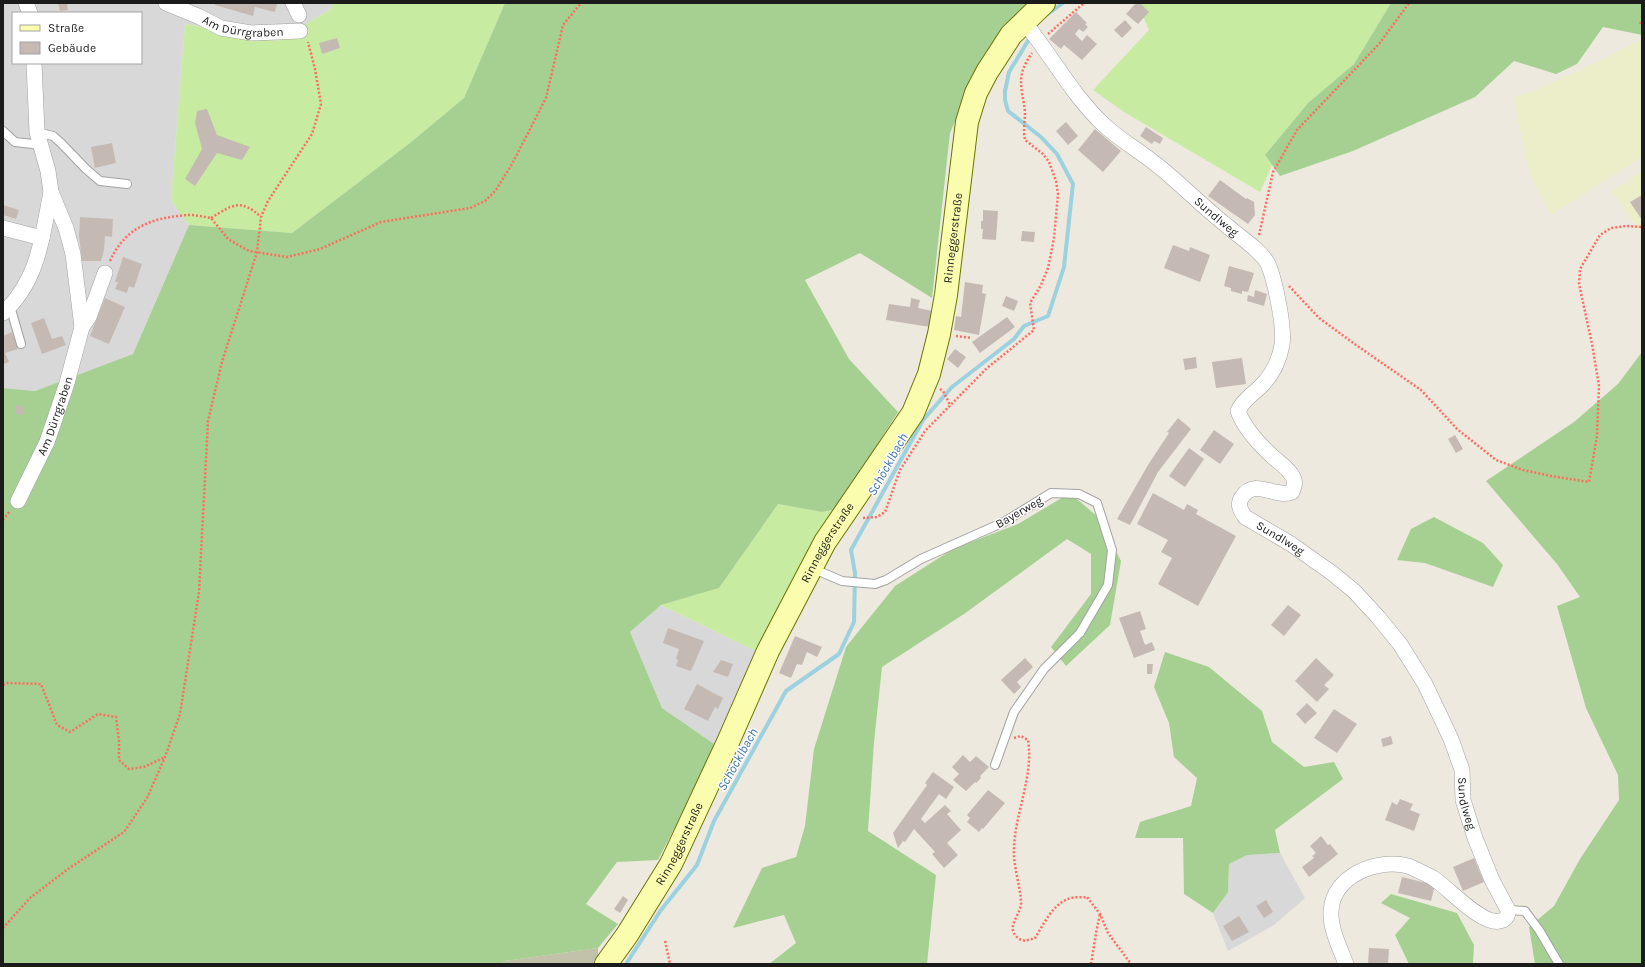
<svg xmlns="http://www.w3.org/2000/svg" width="1645" height="967" font-family="Karla,sans-serif">
  <style>
    .residential { fill: #d9d8d8; fill-rule: evenodd }
    .construction { fill: #c2c2ab }
    .farmland { fill: #eceec9 }
    .grass { fill: #c7eca1 }
    .forest { fill: #a5d091 }
    .lines { fill: none; stroke-linecap: round; stroke-linejoin: round }
    .stream { stroke: #9cd1df; stroke-width: 4 }
    .building { fill: #c5bab3 }
    .lane-casing { stroke: #a2a2a2; stroke-width: 10 }
    .street-casing { stroke: #a2a2a2; stroke-width: 16 }
    .secondary-casing { stroke: #6a7400; stroke-width: 24 }
    .path { stroke: #ff6c5f; stroke-width: 2.5; stroke-dasharray: 2 2; stroke-linecap: butt }
    .lane { stroke: #fff; stroke-width: 8 }
    .street { stroke: #fff; stroke-width: 15 }
    .secondary { stroke: #fbfdae; stroke-width: 22 }
    .labels { text-anchor: middle; stroke-width: 3; stroke-linejoin: round; paint-order: stroke }
    .street-label { font-size: 12px; fill: #1b1b1b; stroke: #fff }
    .water-label { font-size: 13px; font-style: italic; fill: #4076a7; stroke: #fff }
  </style>
  <rect width="100%" height="100%" fill="#eee9df"/>
  <path class="residential" d="M3,3H333L330,10L277,41L185,24L171,200L189,225L133,354L35,391L3,388ZM13,13H141V63H13Z
    M661,605L756,651L717,746L662,708L630,632Z
    M1280,853L1305,898L1274,925L1228,951L1213,913L1228,892L1229,864L1247,855Z"/>
  <path class="construction" d="M598,948V960L595,964H500L505,961Z"/>
  <path class="farmland" d="M1642,39V157L1551,215L1530,175L1513,97L1536,90L1601,60Z
    M1642,171V234L1612,191Z"/>
  <path class="grass" d="M333,3H505L464,98L410,143L292,233L189,225L171,200L185,24L277,41L330,10Z
    M1137,3H1391L1354,64L1308,103L1265,155L1272,165L1260,192L1124,112L1093,90L1149,30Z
    M778,504L822,512L836,509L756,651L661,605L719,588Z"/>
  <path class="forest" d="M505,3H1035L977,70L950,133L932,298L860,253L805,280L849,359L898,412L836,509L822,512L778,504L719,588L661,605L630,632L662,708L717,746L658,860L617,862L586,904L618,924L598,948L505,961L500,964H3V388L35,391L133,354L189,225L292,233L410,143L464,98Z
    M1391,3H1642V35L1603,27L1577,64L1556,74L1514,61L1475,97L1353,151L1280,176L1265,155L1308,103L1354,64Z
    M1642,352V964H1535L1529,927L1554,906L1580,859L1619,800L1618,775L1586,708L1557,606L1580,597L1557,564L1486,481L1574,422L1618,384Z
    M1070,493L1099,518L1121,561L1110,625L1066,666L1051,647L1091,594V554L1067,539L964,614L882,667L874,742L868,831L936,875L927,964H769L796,943L784,915L733,928L762,868L796,857L805,826L814,749L846,647L895,586L953,549L1018,524Z
    M1434,517L1483,543L1503,565L1493,587L1425,563L1397,560L1411,529Z
    M1165,652L1209,667L1262,711L1272,742L1304,767L1334,762L1343,779L1275,830L1280,853L1247,855L1229,864L1228,892L1213,913L1184,894L1183,838H1135L1140,822L1191,806L1197,778L1174,757L1169,723L1154,687Z
    M1391,894L1457,913L1474,945L1473,964H1409L1395,935L1410,918L1381,903Z"/>
  <g class="lines">
    <path class="stream" d="M1045,16L1063,3
      M626,964L661,910L697,865L714,821L786,691L839,654L854,622L855,573L851,550L923,420L952,387L1014,339L1024,326L1048,316L1064,267L1073,184L1057,154L1041,137L1008,111L1005,100V91L1009,72L1031,36"/>
  </g>
  <path class="building" d="M58,3H67L68,10L60,11Z
    M215,3H277L275,12L255,7L253,16L215,5Z
    M1136,3H1140L1149,12L1138,24L1126,14Z
    M1076,12L1087,23L1085,24L1088,27L1083,32L1079,29L1075,34L1082,41L1087,35L1097,44L1082,60L1064,45L1061,49L1049,39Z
    M1125,20L1132,28L1122,38L1114,30Z
    M337,38L340,48L322,54L319,43Z
    M207,109L217,135L250,147L242,160L217,153L195,186L185,179L202,149L195,123L197,111Z
    M1066,122L1078,136L1068,145L1056,131Z
    M1146,127L1163,138L1160,144L1154,141L1152,144L1140,136Z
    M1095,129L1121,151L1103,172L1078,150Z
    M112,143L116,163L95,168L91,147Z
    M1220,180L1246,199L1247,198L1254,202L1255,215L1248,224L1208,196Z
    M1642,195V220L1630,202Z
    M3,205L19,210L16,219L3,215Z
    M983,210L998,211L996,240L982,239L983,229H981V221H983Z
    M80,217L113,219L112,237L105,236L104,250L101,261H82L79,236Z
    M1022,231L1035,232L1034,242L1021,241Z
    M1173,245L1189,251L1190,247L1210,255L1200,282L1164,268Z
    M123,257L142,264L134,288L129,286L127,293L115,289L118,282H115Z
    M1229,266L1254,273L1248,292L1242,291V294L1231,291V288L1224,286Z
    M965,282L983,285L982,293L986,294L979,335L954,330L956,316L961,317Z
    M1255,290L1267,294L1264,306L1247,301L1248,295L1254,297Z
    M1006,296L1018,301L1014,311L1002,306Z
    M105,298L125,307L109,344L90,336Z
    M911,298L920,300L918,308L933,311L930,327L886,320L889,304L910,307Z
    M1007,317L1015,327L980,353L972,342Z
    M44,318L52,339L62,336L66,345L42,354L31,323Z
    M12,332L18,349L5,353L9,362L3,364V336Z
    M955,349L966,357L958,368L947,359Z
    M1196,357L1197,368L1185,370L1183,359Z
    M1242,358L1246,384L1216,388L1212,362Z
    M16,405L23,406V415L15,414Z
    M1178,418L1191,429L1158,472L1130,525L1117,519L1148,465L1169,433L1167,432Z
    M1214,430L1234,444L1220,464L1200,450Z
    M1455,435L1463,449L1456,453L1448,439Z
    M1189,448L1204,459L1185,487L1169,476Z
    M1153,493L1184,510L1187,504L1198,510L1196,514L1236,536L1198,606L1158,584L1172,558L1161,552L1168,540L1137,524Z
    M1288,605L1301,615L1284,636L1271,625Z
    M1140,611L1146,629L1140,631L1145,645L1152,642L1155,650L1134,658L1119,618Z
    M668,628L704,641L691,671L676,666L678,660L676,659L679,649L663,643Z
    M795,636L822,647L817,657L807,652L802,665L797,664L791,678L779,673Z
    M1025,658L1033,667L1017,682L1021,687L1014,694L1001,680Z
    M1316,658L1334,675L1324,685L1329,689L1317,702L1295,681Z
    M721,660L733,664L728,677L713,672Z
    M1147,664H1153L1152,674H1147Z
    M697,684L723,698L718,709L715,707L708,721L684,709Z
    M1307,703L1317,713L1305,724L1296,714Z
    M1334,709L1357,724L1337,753L1314,738Z
    M1391,736L1393,744L1383,747L1381,739Z
    M963,755L970,762L976,756L989,767L980,776L981,778L976,783L975,782L966,791L953,780L959,774L952,767Z
    M933,772L954,787L946,799L939,794L921,819L925,823L945,805L951,811L947,814L961,830L947,843L958,855L944,868L932,854L935,852L914,829L905,842L903,841L898,848L893,833L927,785L925,783Z
    M988,790L1005,803L983,829L982,828L979,832L967,822L970,818L967,815Z
    M1400,799L1413,804L1410,810L1420,814L1414,831L1385,820L1392,802L1397,805Z
    M1321,836L1328,845L1330,844L1338,854L1309,877L1302,867L1314,858L1312,856L1316,853L1310,846Z
    M1474,858L1484,882L1463,891L1453,867Z
    M1402,877L1435,885L1431,901L1398,893Z
    M623,896L628,900L620,913L614,909Z
    M1266,900L1273,912L1264,918L1256,906Z
    M1239,916L1249,932L1232,941L1223,926Z
    M1369,948L1389,949L1388,964H1368Z"/>
  <g class="lines">
    <defs>
      <path id="lane" d="M3,131L15,142L33,144L41,147
        M37,132L53,136L61,143L86,169L100,181L127,184
        M10,306L21,344
        M821,572L842,581L875,584L886,580L921,559L1004,522L1051,493L1079,494L1097,503L1112,550L1108,585L1080,633L1044,669L1014,712L995,765
        M1508,910L1525,911L1539,930L1559,964"/>
      <g id="street">
        <path d="M26,3L30,13"/>
        <path id="s1" d="M166,3L200,17L221,28L251,33L300,31"/>
        <path d="M293,3L299,15"/>
        <path id="s2" d="M1024,22C1052,56 1072,95 1104,125C1120,140 1140,151 1157,165C1181,184 1202,206 1226,225C1238,236 1261,250 1268,264C1275,280 1285,328 1282,345C1279,361 1273,375 1260,387C1252,395 1243,400 1238,411C1244,428 1260,445 1273,457C1280,463 1289,469 1293,477C1296,482 1294,487 1292,492C1275,499 1255,477 1242,497C1237,504 1240,510 1245,517L1291,544L1332,573L1354,591L1378,617L1400,644L1425,684L1451,739L1462,770L1463,800L1475,838L1492,880L1508,910C1508,914 1508,917 1503,920C1485,930 1448,887 1433,878C1425,874 1416,869 1408,866C1376,858 1333,876 1331,911C1330,929 1340,948 1346,964"/>
        <path d="M34,63L37,132L48,171L51,192L66,228L73,254L82,327"/>
        <path d="M3,228L42,238"/>
        <path d="M3,313C39,280 42,237 51,192"/>
        <path id="s3" d="M18,501L47,442L67,383L82,327L89,317L105,273"/>
      </g>
      <g id="secondary">
        <path id="s4" d="M606,964L627,935L671,864L728,742L768,651L825,542L913,413L929,374L939,334L946,295L967,122L976,93L987,72L1011,35L1044,3"/>
      </g>
    </defs>
    <use href="#lane" class="lane-casing"/>
    <use href="#street" class="street-casing"/>
    <use href="#secondary" class="secondary-casing"/>
    <path class="path" d="M1640,22L1642,26
      M1048,34L1084,3
      M211,218C232,205 241,198 261,217
      M1259,235L1273,172L1297,130L1379,44L1409,3
      M110,261C122,234 143,221 171,217C177,216 184,215 190,215C197,215 204,217 211,218L228,239L249,251L287,257L320,249L381,222L470,208L485,201L496,190L512,164L546,98L563,25L581,3
      M1289,286L1319,318L1356,345L1421,390L1457,429L1496,460L1523,470L1551,476L1589,482L1597,436L1599,386L1592,344L1579,284L1580,269L1600,235L1611,228L1626,226L1642,227
      M956,336L972,338
      M940,389L943,391L950,405
      M863,518L877,517L885,512L900,470L925,431L986,369L1034,330L1030,303L1041,285L1048,268L1054,238L1058,194L1056,181L1049,162L1043,154L1025,140C1023,131 1025,121 1025,112C1022,86 1015,77 1032,53
      M3,520L10,511
      M3,685L7,683L41,684L57,725L70,732L98,714L116,717L119,741V760L129,769L144,767L165,757
      M1014,738L1021,736L1028,740C1034,775 1015,813 1014,848C1013,866 1020,884 1021,902C1022,913 1006,926 1016,936C1022,943 1028,940 1035,938C1044,924 1052,905 1068,899C1073,896 1081,898 1087,897L1100,914L1108,933L1131,964
      M3,928L30,898L68,869L124,832L147,798L165,757L180,714L199,592L208,421L222,362L257,252L261,217L268,201L312,134L321,104L315,69L308,42
      M665,941L670,964
      M1091,964L1096,933L1100,914"/>
    <use href="#lane" class="lane"/>
    <use href="#street" class="street"/>
    <use href="#secondary" class="secondary"/>
  </g>
  <g class="labels">
    <g class="street-label">
      <text dy="4" stroke="none"><textPath href="#s1" startOffset="82">Am Dürrgraben</textPath></text>
      <text dy="4" stroke="none"><textPath href="#s2" startOffset="276">Sundlweg</textPath></text>
      <text dy="4" stroke="none"><textPath href="#s4" startOffset="813">Rinneggerstraße</textPath></text>
      <text dy="4" stroke="none"><textPath href="#s3" startOffset="93">Am Dürrgraben</textPath></text>
      <text transform="translate(1019 512) rotate(-30)" y="4">Bayerweg</text>
      <text dy="4" stroke="none"><textPath href="#s2" startOffset="729">Sundlweg</textPath></text>
      <text dy="4" stroke="none"><textPath href="#s4" startOffset="477">Rinneggerstraße</textPath></text>
      <text dy="4" stroke="none"><textPath href="#s2" startOffset="1065">Sundlweg</textPath></text>
      <text dy="4" stroke="none"><textPath href="#s4" startOffset="141">Rinneggerstraße</textPath></text>
    </g>
    <g class="water-label">
      <text transform="translate(887 464) rotate(-61)" y="5">Schöcklbach</text>
      <text transform="translate(737 759) rotate(-61)" y="5">Schöcklbach</text>
    </g>
  </g>
  <rect width="1645" height="967" fill="none" stroke="#1b1b1b" stroke-width="8"/>
  <rect x="12" y="12" width="130" height="52" fill="#ffffff" stroke="#a4a4a4"/>
  <rect x="20" y="25" width="20" height="6" fill="#fbfdae" stroke="#a4a4a4"/>
  <text x="48" y="32" font-size="12" fill="#1b1b1b">Straße</text>
  <rect x="20" y="42" width="20" height="12" fill="#c5bab3" stroke="#a4a4a4"/>
  <text x="48" y="52" font-size="12" fill="#1b1b1b">Gebäude</text>
</svg>
